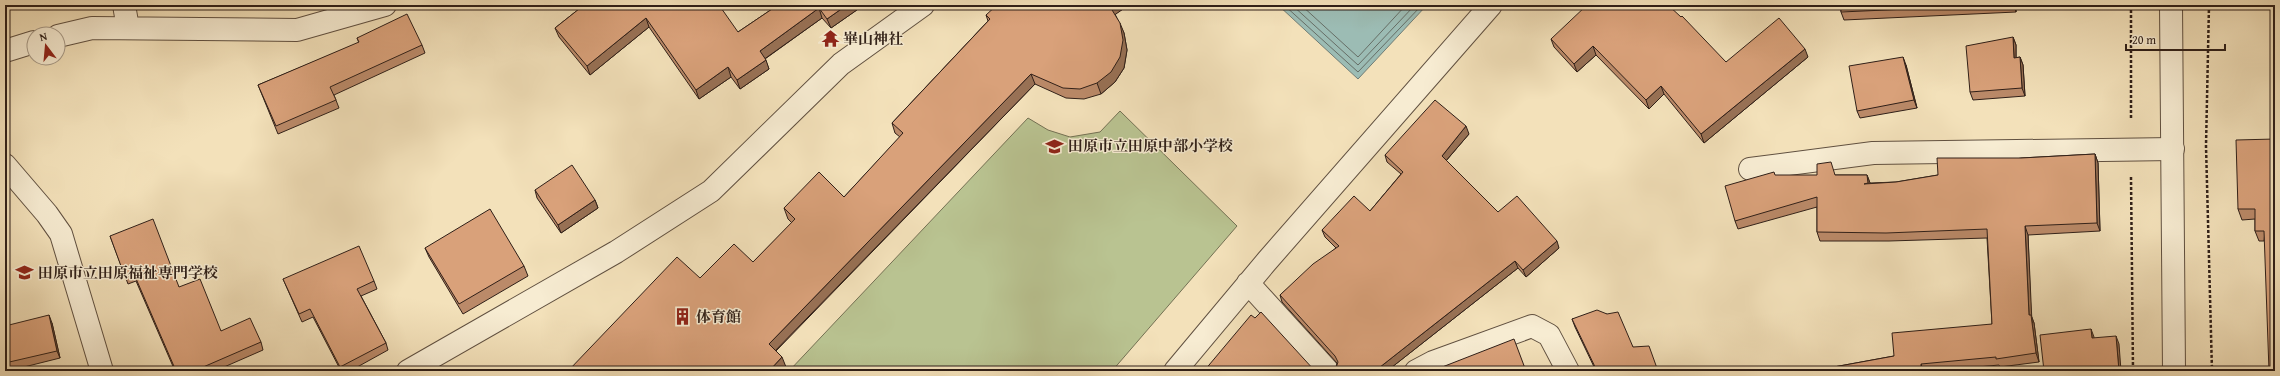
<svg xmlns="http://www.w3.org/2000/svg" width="2280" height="376" font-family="'Gentium Book Plus','Noto Serif JP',serif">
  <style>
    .green { fill: #b9c391; stroke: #747154 }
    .water { fill: #9cbcb4; stroke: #707d76 }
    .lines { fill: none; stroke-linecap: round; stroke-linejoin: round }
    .shore { stroke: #666e66; stroke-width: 1 }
    .minor-casing { stroke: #605040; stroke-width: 24 }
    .tertiary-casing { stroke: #605040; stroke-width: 24 }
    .path { stroke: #2f1f18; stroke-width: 2.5; stroke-dasharray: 3 2; stroke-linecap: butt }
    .minor { stroke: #f7ecd2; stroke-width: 22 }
    .tertiary { stroke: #f7ecd2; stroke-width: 22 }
    .wall { fill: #bb8a69; stroke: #2f1f18 }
    .shaded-wall { fill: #987155; stroke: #2f1f18 }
    .building { fill: #d9a17a; stroke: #2f1f18 }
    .labels { text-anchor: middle; stroke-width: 3; stroke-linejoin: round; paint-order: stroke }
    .poi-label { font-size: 15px; font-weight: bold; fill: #2f1f18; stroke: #f7ecd2; text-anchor: start }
  </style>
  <rect width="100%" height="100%" fill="#f3e1ba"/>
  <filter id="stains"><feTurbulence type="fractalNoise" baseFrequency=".005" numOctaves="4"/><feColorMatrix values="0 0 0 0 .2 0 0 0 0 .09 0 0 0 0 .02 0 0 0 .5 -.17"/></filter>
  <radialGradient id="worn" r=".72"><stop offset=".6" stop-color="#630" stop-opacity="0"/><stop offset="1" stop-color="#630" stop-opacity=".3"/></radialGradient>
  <path class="green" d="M1120,111L1237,226L1112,371H789L1028,118L1048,130L1070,137L1100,132Z"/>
  <path class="water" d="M1278,5H1425L1426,6L1358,79Z"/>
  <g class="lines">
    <path class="shore" d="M1284,5L1358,72L1422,5
      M1292,5L1358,65L1415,5
      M1301,5L1358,57L1406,5"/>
    <defs>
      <path id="minor" d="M124,5L128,28
        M58,36L92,28L297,30L385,5
        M5,51L34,42
        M5,165L47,214L61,234L102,371
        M1750,169L1873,153L2173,149
        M1248,283L1328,371
        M408,371L616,252L711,191L841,64L923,5
        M1175,371L1267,261L1491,5
        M1416,371L1433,362L1532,326L1549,335L1568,371"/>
      <path id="tertiary" d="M2171,5L2174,371"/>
    </defs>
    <use href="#minor" class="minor-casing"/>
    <use href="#tertiary" class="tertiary-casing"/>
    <path class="path" d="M2131,5V120
      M2209,5L2206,146L2212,371
      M2131,177L2133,371"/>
    <use href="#minor" class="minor"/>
    <use href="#tertiary" class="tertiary"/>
  </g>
  <path class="wall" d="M264,5H287L265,9Z
    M584,5L738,32L778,5H864L831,28L822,18L765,59L769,69L740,89L731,77L699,99L649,27L590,75L559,37L555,28Z
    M1129,5L1115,14L1124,33L1127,50L1124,68L1115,82L1101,94L1084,99L1066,98L1035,84L776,351L786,367L782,371H568L700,278L753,262L792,223L788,219L784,208L844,197L900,137L895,133L892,123L988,21L986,15Z
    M1841,5H2016V12L1844,20L1841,12Z
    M2013,37L2016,45V58L2020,57L2023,65L2025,96L1973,100L1970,92Z
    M357,38L422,45L425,53L334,95L339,108L278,134L258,85L359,43Z
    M1551,39L1726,62L1808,57L1704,143L1664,94L1649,109L1596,55L1577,72L1554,47Z
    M1906,65L1917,108L1860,118L1857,111Z
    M1469,134L1446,161L1498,212L1559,248L1526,277L1518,268L1387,371H1335L1337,363L1282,302L1280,295L1336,248L1325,237L1322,230L1370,211L1401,174L1387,162L1385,155Z
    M2275,139L2264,241H2259L2255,231V219L2242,220L2238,209Z
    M2095,154L2098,163L2100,231L2028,235L2031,315L2034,323L2039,362L2000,367L1999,365L1935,371H1812L1894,356L1992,324L1987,238L1889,241H1820L1817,232V207L1738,229L1735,221L1835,175H1867L1870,183L1896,182L1938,175L2021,158Z
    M535,190L595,200L598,208L561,233L537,198Z
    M110,236L179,287L221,331L261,342L263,350L215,371H175L136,281L128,284Z
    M425,248L524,266L528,276L463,314L429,257Z
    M283,279L374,281L377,289L361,296L386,343L388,350L350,371H341L313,317L302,322Z
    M1607,314L1633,347L1658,371H1596L1575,327L1572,319Z
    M52,323L60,358L8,371H5V326Z"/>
  <path class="shaded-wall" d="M847,5H864L831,28L827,19Z
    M1109,5H1129L1113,16Z
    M2014,5H2016V12Z
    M819,8L822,18L763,60L760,51Z
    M646,18L649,27L590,75L587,66Z
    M1120,23L1124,33L1127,50L1124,68L1115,82L1101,94L1097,83Z
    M2013,37L2016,45V66L2014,58Z
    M1593,46L1596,55L1577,72L1574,64Z
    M1805,49L1808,57L1704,143L1701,134Z
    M1903,57L1906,65L1917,108L1914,100Z
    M2020,57L2023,65L2025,96L2022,88Z
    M766,60L769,69L740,89L737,80Z
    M728,67L731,77L699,99L696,90Z
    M1031,74L1035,84L772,354L769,344Z
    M1661,86L1664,94L1649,109L1646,100Z
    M1466,126L1469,134L1444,163L1442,156Z
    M2095,154L2098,163L2100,231L2097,223Z
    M1867,175L1870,183L1871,191L1868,183Z
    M595,200L598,208L561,233L558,225Z
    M2025,226L2028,235L2032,323L2029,315Z
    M1557,241L1559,248L1526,277L1523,270Z
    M1515,261L1518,268L1387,371H1375Z
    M49,315L52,323L60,358L57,351Z
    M2031,315L2034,323L2039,362L2036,353Z
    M2091,329L2094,337L2095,345L2092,338Z
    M2116,336L2119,344L2121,371H2119Z
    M782,357L786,367L782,371H769Z
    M1921,364L1923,371H1921Z"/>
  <path class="building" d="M584,5H719L738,32L778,5H847L827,19L819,8L760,51L766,60L737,80L728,67L696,90L646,18L587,66L555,28Z
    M997,5H1109L1120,23L1123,40L1120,57L1111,72L1097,83L1080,89L1063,88L1031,74L769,344L782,357L769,371H568L677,257L700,278L734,244L753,262L795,219L784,208L819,172L844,197L903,133L892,123L990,19L986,15Z
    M1587,5H1668L1681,17L1682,16L1726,62L1779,18L1805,49L1701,134L1661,86L1646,100L1593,46L1574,64L1551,39Z
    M1841,5H1997L1841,12Z
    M407,14L422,45L330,87L336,100L276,126L258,85L359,42L357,38Z
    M2013,37L2014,58L2020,57L2022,88L1970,92L1966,46Z
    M1903,57L1914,100L1857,111L1849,66Z
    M1435,100L1466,126L1442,156L1498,212L1517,196L1557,241L1523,270L1515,261L1375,371H1335L1338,362L1335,356L1280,295L1313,264L1339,246L1322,230L1354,196L1370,211L1403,172L1385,155Z
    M2275,139V371H2269L2264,231H2255V209H2238L2236,140Z
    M2095,154L2097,223L2025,226L2029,315H2031L2036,353L1996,359V357L1921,364V371H1812L1894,356L1892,333L1992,324L1987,229L1886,233L1817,232V197L1735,221L1725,186L1774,172L1775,175H1817V164L1831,162L1835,175H1867L1868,183L1864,184L1896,182L1938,175L1937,158H2021Z
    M572,165L595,200L558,225L535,190Z
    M490,209L524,266L459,304L425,248Z
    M153,219L179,287L200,279L221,331L250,318L261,342L194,371H176L134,274L125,277L110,236Z
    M359,246L374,281L357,289L386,343L340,367L310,309L299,314L283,279Z
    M1597,310L1607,314L1618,312L1633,347L1649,346L1658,371H1597L1572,319Z
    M1261,312L1315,371H1204L1251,315L1255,318Z
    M49,315L57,351L5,363V326Z
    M2091,329L2092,338L2116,336L2119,371H2044L2040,335Z
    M1514,339L1526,371H1432Z
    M448,367L451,371H441Z"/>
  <defs>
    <symbol id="temple-bare" viewBox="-9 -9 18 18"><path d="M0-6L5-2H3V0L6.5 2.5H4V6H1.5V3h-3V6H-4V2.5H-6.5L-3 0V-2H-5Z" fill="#8f2418" stroke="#f7ecd2" stroke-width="2.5" paint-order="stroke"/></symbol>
    <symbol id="school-bare" viewBox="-9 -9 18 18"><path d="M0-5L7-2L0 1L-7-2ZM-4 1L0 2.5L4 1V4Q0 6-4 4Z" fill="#8f2418" stroke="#f7ecd2" stroke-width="2.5" paint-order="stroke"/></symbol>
    <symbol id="university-bare" viewBox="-9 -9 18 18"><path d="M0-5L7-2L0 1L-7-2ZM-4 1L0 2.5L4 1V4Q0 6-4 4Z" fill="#8f2418" stroke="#f7ecd2" stroke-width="2.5" paint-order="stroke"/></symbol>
    <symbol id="building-bare" viewBox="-9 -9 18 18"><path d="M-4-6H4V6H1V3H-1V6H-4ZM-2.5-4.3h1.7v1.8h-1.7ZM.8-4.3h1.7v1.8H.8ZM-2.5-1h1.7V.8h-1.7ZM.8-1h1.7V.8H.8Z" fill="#8f2418" stroke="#f7ecd2" stroke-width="2.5" paint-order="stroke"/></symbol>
  </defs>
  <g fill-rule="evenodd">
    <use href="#temple-bare" x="818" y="26" width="25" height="25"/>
    <use href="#school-bare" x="1042" y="134" width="25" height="25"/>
    <use href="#university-bare" x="12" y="260" width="25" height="25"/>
    <use href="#building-bare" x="670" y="304" width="25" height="25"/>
  </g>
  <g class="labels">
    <g class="poi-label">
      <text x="843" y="44">崋山神社</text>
      <text x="1068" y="151">田原市立田原中部小学校</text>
      <text x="38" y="278">田原市立田原福祉専門学校</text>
      <text x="696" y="322">体育館</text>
    </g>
  </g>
  <rect width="2280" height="376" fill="none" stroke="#f3e1ba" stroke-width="20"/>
  <rect x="6" y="6" width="2268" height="364" fill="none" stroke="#2f1f18" stroke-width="2"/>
  <rect x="10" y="10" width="2260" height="356" fill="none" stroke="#2f1f18"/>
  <g transform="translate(46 46) rotate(344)"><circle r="19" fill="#f7ecd2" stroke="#a79a88"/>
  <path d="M0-3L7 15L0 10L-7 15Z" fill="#8f2418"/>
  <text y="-6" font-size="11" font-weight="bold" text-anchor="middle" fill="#2f1f18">N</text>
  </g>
  <path d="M2126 44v6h99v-6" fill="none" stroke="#2f1f18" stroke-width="2"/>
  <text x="2132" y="44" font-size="12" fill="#2f1f18" stroke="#f7ecd2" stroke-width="3" paint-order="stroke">20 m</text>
  <rect width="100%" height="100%" filter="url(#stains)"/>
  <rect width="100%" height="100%" fill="url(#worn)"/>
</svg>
